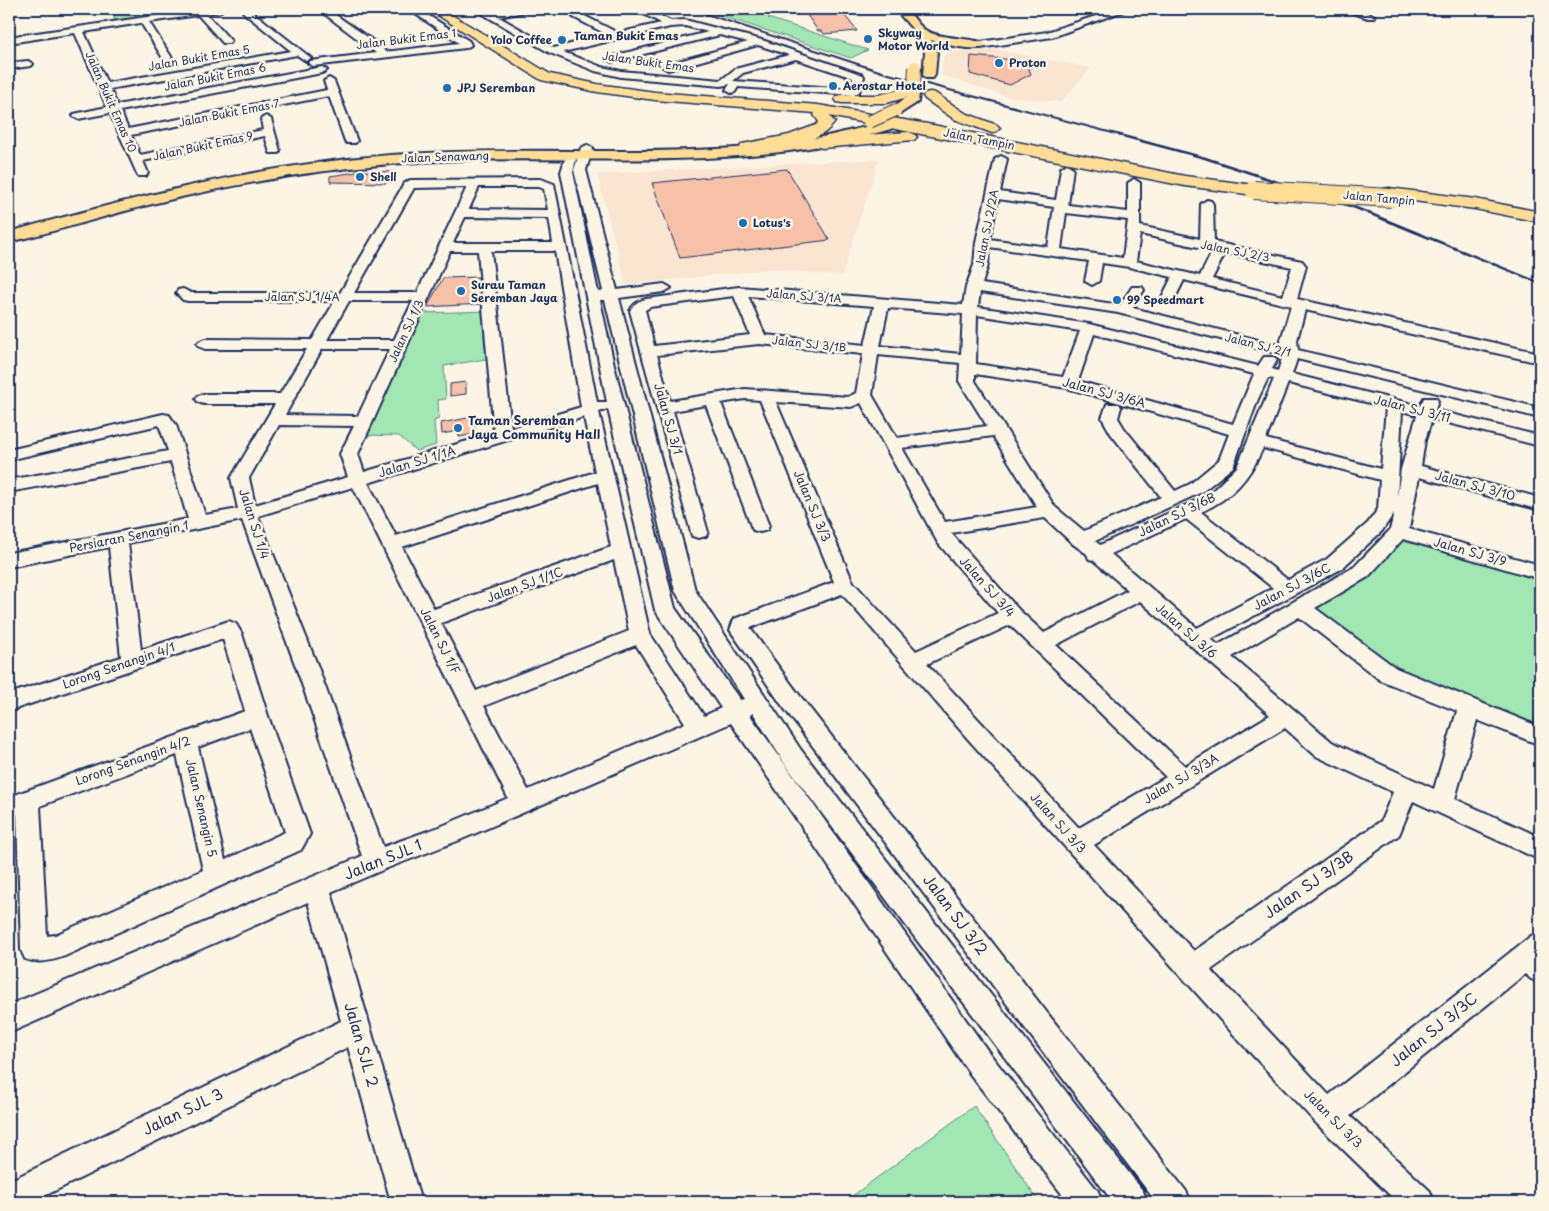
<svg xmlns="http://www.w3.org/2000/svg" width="1549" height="1211" font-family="'Playpen Sans',sans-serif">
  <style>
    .built { fill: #fae5d3 }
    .green { fill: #a1e6b3; stroke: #5e8a88 }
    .building { fill: #f7c1a9; stroke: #1b2f5e }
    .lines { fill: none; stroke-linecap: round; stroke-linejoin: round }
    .minor-casing { stroke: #1b2f5e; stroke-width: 4 }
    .major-casing { stroke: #1b2f5e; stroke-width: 4 }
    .highway-casing { stroke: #1b2f5e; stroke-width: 3 }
    .minor { fill: #fcf5e5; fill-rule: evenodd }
    .major { fill: #ffdd96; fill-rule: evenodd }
    .highway { fill: #ffdd96; fill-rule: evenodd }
    .rail-far1 { stroke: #1b2f5e; stroke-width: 2 }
    .rail { stroke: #1b2f5e; stroke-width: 2.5 }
    .major-bridge-casing { stroke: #1b2f5e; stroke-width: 14; stroke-linecap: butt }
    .highway-bridge-casing { stroke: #1b2f5e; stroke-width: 20; stroke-linecap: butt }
    .major-bridge { stroke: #ffdd96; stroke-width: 12 }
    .highway-bridge { stroke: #ffdd96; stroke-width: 18 }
    .poi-dot { fill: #1f6fb2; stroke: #fcf5e5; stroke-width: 2 }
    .labels { text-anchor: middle; stroke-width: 5; stroke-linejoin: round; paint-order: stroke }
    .far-poi-label { font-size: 11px; font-weight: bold; fill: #1b2f5e; stroke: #fcf5e5; text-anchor: start }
    .far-neighbourhood-label { font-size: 11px; font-weight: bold; fill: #1b2f5e; stroke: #fcf5e5 }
    .far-street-label { font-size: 11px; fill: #1b2f5e; stroke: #fcf5e5 }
    .street-label { font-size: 12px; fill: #1b2f5e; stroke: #fcf5e5 }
    .poi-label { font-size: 12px; font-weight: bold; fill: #1b2f5e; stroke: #fcf5e5; text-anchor: start }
    .near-street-label { font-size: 15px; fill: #1b2f5e; stroke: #fcf5e5 }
  </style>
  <rect width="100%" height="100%" fill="#fcf5e5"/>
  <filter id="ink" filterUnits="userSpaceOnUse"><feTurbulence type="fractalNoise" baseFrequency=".02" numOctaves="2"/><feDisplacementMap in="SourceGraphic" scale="10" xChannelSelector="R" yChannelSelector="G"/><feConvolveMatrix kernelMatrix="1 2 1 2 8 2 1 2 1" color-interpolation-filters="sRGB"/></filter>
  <g filter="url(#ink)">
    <path class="built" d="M976,49H993L1091,68L1061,102L1008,97L941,75L944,54Z
      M879,159L842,276L770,269L626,285L597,174Z"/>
    <path class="green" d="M110,9H149L154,18L117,24Z
      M700,9H724L744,13L774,15L768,18L868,50L851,58Z
      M488,311L492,358L444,366L446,399L438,400L439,419L434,421L436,445L416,451L399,436L364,435L423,313Z
      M1402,539L1540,579V679L1533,727L1391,670L1308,609L1370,576Z
      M974,1106L1039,1202H844Z"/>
    <path class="building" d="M842,12L857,31L824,34L822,31H818L807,15Z
      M971,56L1026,61L1031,74L1010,85L970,74Z
      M787,169L830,240L680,258L652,183Z
      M363,171L395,172L387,183L330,182V176Z
      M478,277L481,304L427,307L443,278Z
      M466,382V394L450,396V384Z
      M473,417L476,434L459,437L458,431L442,434L441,423Z"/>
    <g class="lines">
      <defs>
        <path id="minor" d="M202,9H222L221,11L206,13L231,41L229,43H223L198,15L149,22L172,58L167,61L164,60L141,23L84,32L107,83L291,51L244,13L243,11L245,9H256L253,12L311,58L306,61L297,55L110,89L117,105L322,67L327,70L322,73L120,111L128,129L327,90L324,81L329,78L334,81L357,141L355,143H347L345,141L329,96L131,135L140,155L263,130L261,119L266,116L271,119L280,151L278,153H270L265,136L143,161L148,173L146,176H138L110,113L78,119L73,116L74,114L107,107L75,33L9,43V37Z
          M318,9H327L382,47L385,52L459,43L408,9H418L469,41L471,45L466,48L313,66L308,63L310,61L376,53Z
          M474,9H484L492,13L514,9H530L529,11L499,17L554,48L608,35L573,17V13H579L618,33L661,23L634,9H645L671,21L685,20L762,40L863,75L864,77L859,92L854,95L738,87L735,92L731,93L726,90L730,84L721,86L621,77L595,71L550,53ZM685,26L708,32L609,57L607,59L612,62L720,35L748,42L664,65L663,67L668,70L758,45L789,55L735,69L721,80L621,71L602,67L563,52L670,27ZM796,59L853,78L850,89L733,81L743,73Z
          M956,9H966L960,12Z
          M1117,9H1129L1052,37L980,48L975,45L980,42L1047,32Z
          M1347,9H1359L1375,16L1374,18H1368L1348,11Z
          M28,61L33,64L31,66L9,69V63Z
          M587,145L593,148L586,170L617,290L664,284L671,288L664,292L619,298L695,590L801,750L1143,1191L1147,1202H1113L785,764L753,713L750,715L990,1054L1098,1191L1102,1202H1068L970,1074L731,723L460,840L385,869L331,892L421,1202H391L348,1047L32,1202H9V1181L341,1021L308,902L9,1033V1005L362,856L296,667L242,520L128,543L141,650L229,621L236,624L242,634L268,716L310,834L301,850L65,956C52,961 38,964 25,959L21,950L17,814L9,817V797L245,711L223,639L9,711V694L121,657L109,547L9,567V553L188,519L171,462L9,492V480L168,451L159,425L9,460V450L163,414L169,415L176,425L205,515L238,509L231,478L275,404H204L198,402L196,399L198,396L204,394H280L307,349H205L200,347L197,344L200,341L205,339L312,340L335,301H188L183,300L176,293L178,290L183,289L191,293H340L404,184L410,180L541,179L554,184L597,402H607L561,172L566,156H574L576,158L573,172L598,292L603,291L574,170L581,148ZM467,187L417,293H354L414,188ZM479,187H539L544,189L548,210L469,209ZM465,217L549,218L553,243H453ZM450,251H478L494,433L364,472L358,454ZM491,251H555L581,407L511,428ZM600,300H605L675,591L744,699L740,700L675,608L614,365ZM349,301H413L394,340H327ZM322,349H390L358,416L285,415ZM608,409L655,610L721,708L704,716L650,634L599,412ZM584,417L595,472L396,536L368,483ZM279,425L354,426L340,454L348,477L255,505L249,478ZM598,483L611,547L434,609L402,547ZM353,487L508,798L442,826L383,847L318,667L258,516ZM614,560L629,631L476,691L441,623ZM636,645L685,723L528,790L484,706ZM250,728L285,832L225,860L198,747ZM177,755L203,870L55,935L47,936L40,806Z
          M1001,156L1007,159L1000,192L1056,200L1061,168L1067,164L1073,168L1068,205L1128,212V183L1134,179L1140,183V226L1200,239L1201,204L1207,200L1211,201L1213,204L1214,242L1297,260L1302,261L1306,266L1297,299L1540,353V363L1305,310L1297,340L1298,350L1540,408V418L1297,359L1292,374L1420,406L1424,398H1436L1438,401L1435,410L1540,436V446L1432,419L1425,440L1421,466L1540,498V510L1419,477L1409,529L1540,565V579L1403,539L1368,577L1315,608L1396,668L1540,727V745L1477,720L1455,799L1540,837V860L1413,801L1399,835L1211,970L1329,1095L1531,936L1540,933V983L1531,979L1525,974L1350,1116L1430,1191L1434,1202H1397L1318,1125L1244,1046L968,739L842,594L750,628L797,692L1186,1191L1191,1202H1156L781,704L730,630L734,619L834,582L760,400L745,399L721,403L769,526L767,530L760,532L753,530L751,526L706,405L673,411L708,532L706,536L699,538L692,536L630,311C633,304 638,301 646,299L739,287L963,305L966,287L974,265L976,242L995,159ZM998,199L1054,207L1048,247L990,239ZM1066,213L1128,220L1123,258L1061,249ZM1140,234L1207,249L1213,250L1200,276L1136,261ZM989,247L1089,261L1085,281L1092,285L1099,281L1102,263L1129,267L1172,277L1162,297L1164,300H1174L1184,280L1291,306L1281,340L1282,346L1133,308L1144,290L1142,287H1132L1120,305L982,284L988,265ZM1225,253L1292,267L1283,296L1212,279ZM980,292L1118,313L1283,355L1278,371L1272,369L1277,360L1274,357H1264L1258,366L1089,324L978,307ZM734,296L750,335L654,346L645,310L650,307ZM748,296L874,306L865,345L765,335ZM888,308L963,314L961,354L880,346ZM977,315L1080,331L1063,377L976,364ZM1094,334L1254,374L1233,424L1078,381ZM759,344L863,354L856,393L848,397L745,389L670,401L657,355ZM878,355L960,363L959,381L987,426L897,438L872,395ZM975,374L1067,388L1229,434L1219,460L1190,484L1175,491L1124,428L1118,418L1121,407L1119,404H1107L1102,418L1111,434L1161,497L1084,531L1055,507L975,381ZM1268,378L1274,379L1237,467L1208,495L1100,545L1095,541L1202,492L1233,467L1258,399ZM1288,383L1386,407L1381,469L1266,439ZM776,402L851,407L861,403L938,543L998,613L916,651L853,582ZM1402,411L1417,415L1401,469L1397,497ZM993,436L1037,507L945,522L902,448ZM1263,448L1380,480L1378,509L1368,523L1327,559L1288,580L1201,512C1232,498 1249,479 1263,448ZM1394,513L1390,530L1354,567L1218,645L1211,639L1341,569L1382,531ZM1045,518L1073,544L1087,554L1089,559L1093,560L1128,590L1044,633L1019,610L951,533ZM1186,519L1273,588L1197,628L1111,554ZM1140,601L1270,715L1185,766L1056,645ZM1299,617L1380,680L1457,711L1434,789L1332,742L1232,657ZM1010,625L1166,777L1079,828L927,664ZM1285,728L1316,756L1393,792L1381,821L1194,951L1094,845Z"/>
        <path id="major" d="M895,9H907C912,15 918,25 925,30C940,40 978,37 986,45C978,53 941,44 931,40L937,52L935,75L933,78H925L923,75L925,52L916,33Z
          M914,82L920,86L918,102L901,113H891L889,110L907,97L908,86Z
          M886,122L891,123L893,126L891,129C852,140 813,149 772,153C650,166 527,154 404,163C320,169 238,183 156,203C107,215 58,231 9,242V232C139,196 271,162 407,154C528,146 651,157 772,145C811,141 848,131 886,122Z"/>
        <path id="highway" d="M428,9H442L550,74L597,84L655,92L818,105L933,125L1185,176L1254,185L1260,186L1262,190L1260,194L1254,195L1185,186L829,116L835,122C818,147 775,148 748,152L742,150L740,147L742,144L789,135L816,125L819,122L814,115L815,113L655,100L597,92L541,80Z
          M913,87L918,88L920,91L918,94L887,103H842L837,102L835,99L837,96L842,95H878Z
          M930,92L935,93L965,113L997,125L1000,128L997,131L992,133L954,119L925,99L923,96L925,93Z
          M909,132L914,134L917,137L914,140L822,148L816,146L814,143L816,140L822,138Z
          M1389,188L1475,199L1540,212V222L1475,209L1383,197L1381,193L1383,189Z"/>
      </defs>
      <use href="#minor" class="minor-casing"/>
      <use href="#major" class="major-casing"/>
      <use href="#highway" class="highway-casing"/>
      <use href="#minor" class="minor"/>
      <use href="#major" class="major"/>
      <use href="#highway" class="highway"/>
      <path class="rail-far1" d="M691,9L885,73L1124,136"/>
      <path class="rail" d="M1119,135L1205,158L1356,208L1540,283"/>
      <defs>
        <path id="major-bridge" d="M914,86L915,67
          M869,122L896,110"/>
        <path id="highway-bridge" d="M1254,190L1391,198"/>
      </defs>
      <use href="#major-bridge" class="major-bridge-casing"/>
      <use href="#highway-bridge" class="highway-bridge-casing"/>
      <use href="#major-bridge" class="major-bridge"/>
      <use href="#highway-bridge" class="highway-bridge"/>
    </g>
  </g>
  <g class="poi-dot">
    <circle cx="868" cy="39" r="5"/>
    <circle cx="562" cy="40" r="5"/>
    <circle cx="999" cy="63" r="5"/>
    <circle cx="833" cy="86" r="5"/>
    <circle cx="447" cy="88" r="5"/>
    <circle cx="360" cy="177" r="5"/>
    <circle cx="743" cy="223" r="5"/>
    <circle cx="461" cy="291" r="5"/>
    <circle cx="1117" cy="300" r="5"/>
    <circle cx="458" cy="428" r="5"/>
  </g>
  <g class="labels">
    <g class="far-poi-label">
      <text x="878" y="37">Skyway<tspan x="878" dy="13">Motor World</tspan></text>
      <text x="552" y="44" text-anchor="end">Yolo Coffee</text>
      <text x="1009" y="67">Proton</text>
      <text x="843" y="90">Aerostar Hotel</text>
      <text x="457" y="92">JPJ Seremban</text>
      <text x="370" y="181">Shell</text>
      <text x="753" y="227">Lotus's</text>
      <text x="471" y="289">Surau Taman<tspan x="471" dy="13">Seremban Jaya</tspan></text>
      <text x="1127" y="304">99 Speedmart</text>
    </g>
    <g class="far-neighbourhood-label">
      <text x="626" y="40">Taman Bukit Emas</text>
    </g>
    <g class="far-street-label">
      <text transform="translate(406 39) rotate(-7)" y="4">Jalan Bukit Emas 1</text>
      <text transform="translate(199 58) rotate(-10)" y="4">Jalan Bukit Emas 5</text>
      <text transform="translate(648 62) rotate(8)" y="4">Jalan Bukit Emas</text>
      <text transform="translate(215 77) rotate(-11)" y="4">Jalan Bukit Emas 6</text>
      <text transform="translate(111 102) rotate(66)" y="4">Jalan Bukit Emas 10</text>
      <text transform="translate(229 113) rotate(-11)" y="4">Jalan Bukit Emas 7</text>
      <text transform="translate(979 139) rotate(11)" y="4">Jalan Tampin</text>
      <text transform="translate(203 146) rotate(-12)" y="4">Jalan Bukit Emas 9</text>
      <text transform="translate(445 157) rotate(-2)" y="4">Jalan Senawang</text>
      <text transform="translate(1379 198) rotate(5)" y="4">Jalan Tampin</text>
      <text transform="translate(987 228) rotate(-79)" y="4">Jalan SJ 2/2A</text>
      <text transform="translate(1235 251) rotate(11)" y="4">Jalan SJ 2/3</text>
      <text transform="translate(804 296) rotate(4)" y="4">Jalan SJ 3/1A</text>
      <text x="302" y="301">Jalan SJ 1/4A</text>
      <text transform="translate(406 331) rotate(-65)" y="4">Jalan SJ 1/3</text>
      <text transform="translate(809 344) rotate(6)" y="4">Jalan SJ 3/1B</text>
      <text transform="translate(1258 345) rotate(14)" y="4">Jalan SJ 2/1</text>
    </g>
    <g class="street-label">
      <text transform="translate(1104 393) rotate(15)" y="4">Jalan SJ 3/6A</text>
      <text transform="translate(1412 409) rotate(14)" y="4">Jalan SJ 3/11</text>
      <text transform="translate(668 419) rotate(74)" y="4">Jalan SJ 3/1</text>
      <text transform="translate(417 462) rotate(-17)" y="4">Jalan SJ 1/1A</text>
      <text transform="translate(1475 486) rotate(15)" y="4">Jalan SJ 3/10</text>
      <text transform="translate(812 506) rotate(67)" y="4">Jalan SJ 3/3</text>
      <text transform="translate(1177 515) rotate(-26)" y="4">Jalan SJ 3/6B</text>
      <text transform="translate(254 524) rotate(72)" y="4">Jalan SJ 1/4</text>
      <text transform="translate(129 537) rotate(-11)" y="4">Persiaran Senangin 1</text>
      <text transform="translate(1470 552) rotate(16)" y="4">Jalan SJ 3/9</text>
      <text transform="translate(525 585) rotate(-20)" y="4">Jalan SJ 1/1C</text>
      <text transform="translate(987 587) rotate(48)" y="4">Jalan SJ 3/4</text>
      <text transform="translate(1292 587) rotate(-28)" y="4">Jalan SJ 3/6C</text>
      <text transform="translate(1186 631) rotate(41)" y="4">Jalan SJ 3/6</text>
      <text transform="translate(440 641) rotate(63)" y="4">Jalan SJ 1/F</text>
      <text transform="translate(119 666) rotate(-19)" y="4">Lorong Senangin 4/1</text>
      <text transform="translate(133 761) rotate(-20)" y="4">Lorong Senangin 4/2</text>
      <text transform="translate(1181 779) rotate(-31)" y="4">Jalan SJ 3/3A</text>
      <text transform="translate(201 808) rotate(77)" y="4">Jalan Senangin 5</text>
      <text transform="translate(1058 823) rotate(48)" y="4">Jalan SJ 3/3</text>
      <text transform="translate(1333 1119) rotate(45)" y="4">Jalan SJ 3/3</text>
    </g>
    <g class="poi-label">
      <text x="468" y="425">Taman Seremban<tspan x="468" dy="14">Jaya Community Hall</tspan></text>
    </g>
    <g class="near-street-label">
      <text transform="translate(383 860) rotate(-22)" y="5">Jalan SJL 1</text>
      <text transform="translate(1309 885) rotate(-35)" y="5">Jalan SJ 3/3B</text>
      <text transform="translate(955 915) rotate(53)" y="5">Jalan SJ 3/2</text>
      <text transform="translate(1434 1030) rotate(-39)" y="5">Jalan SJ 3/3C</text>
      <text transform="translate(361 1045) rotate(74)" y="5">Jalan SJL 2</text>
      <text transform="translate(183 1112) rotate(-26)" y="5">Jalan SJL 3</text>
    </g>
  </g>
  <rect width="1549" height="1211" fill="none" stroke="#fcf5e5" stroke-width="30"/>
  <rect x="15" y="15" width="1519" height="1181" fill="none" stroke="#1b2f5e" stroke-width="2" filter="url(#ink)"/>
</svg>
